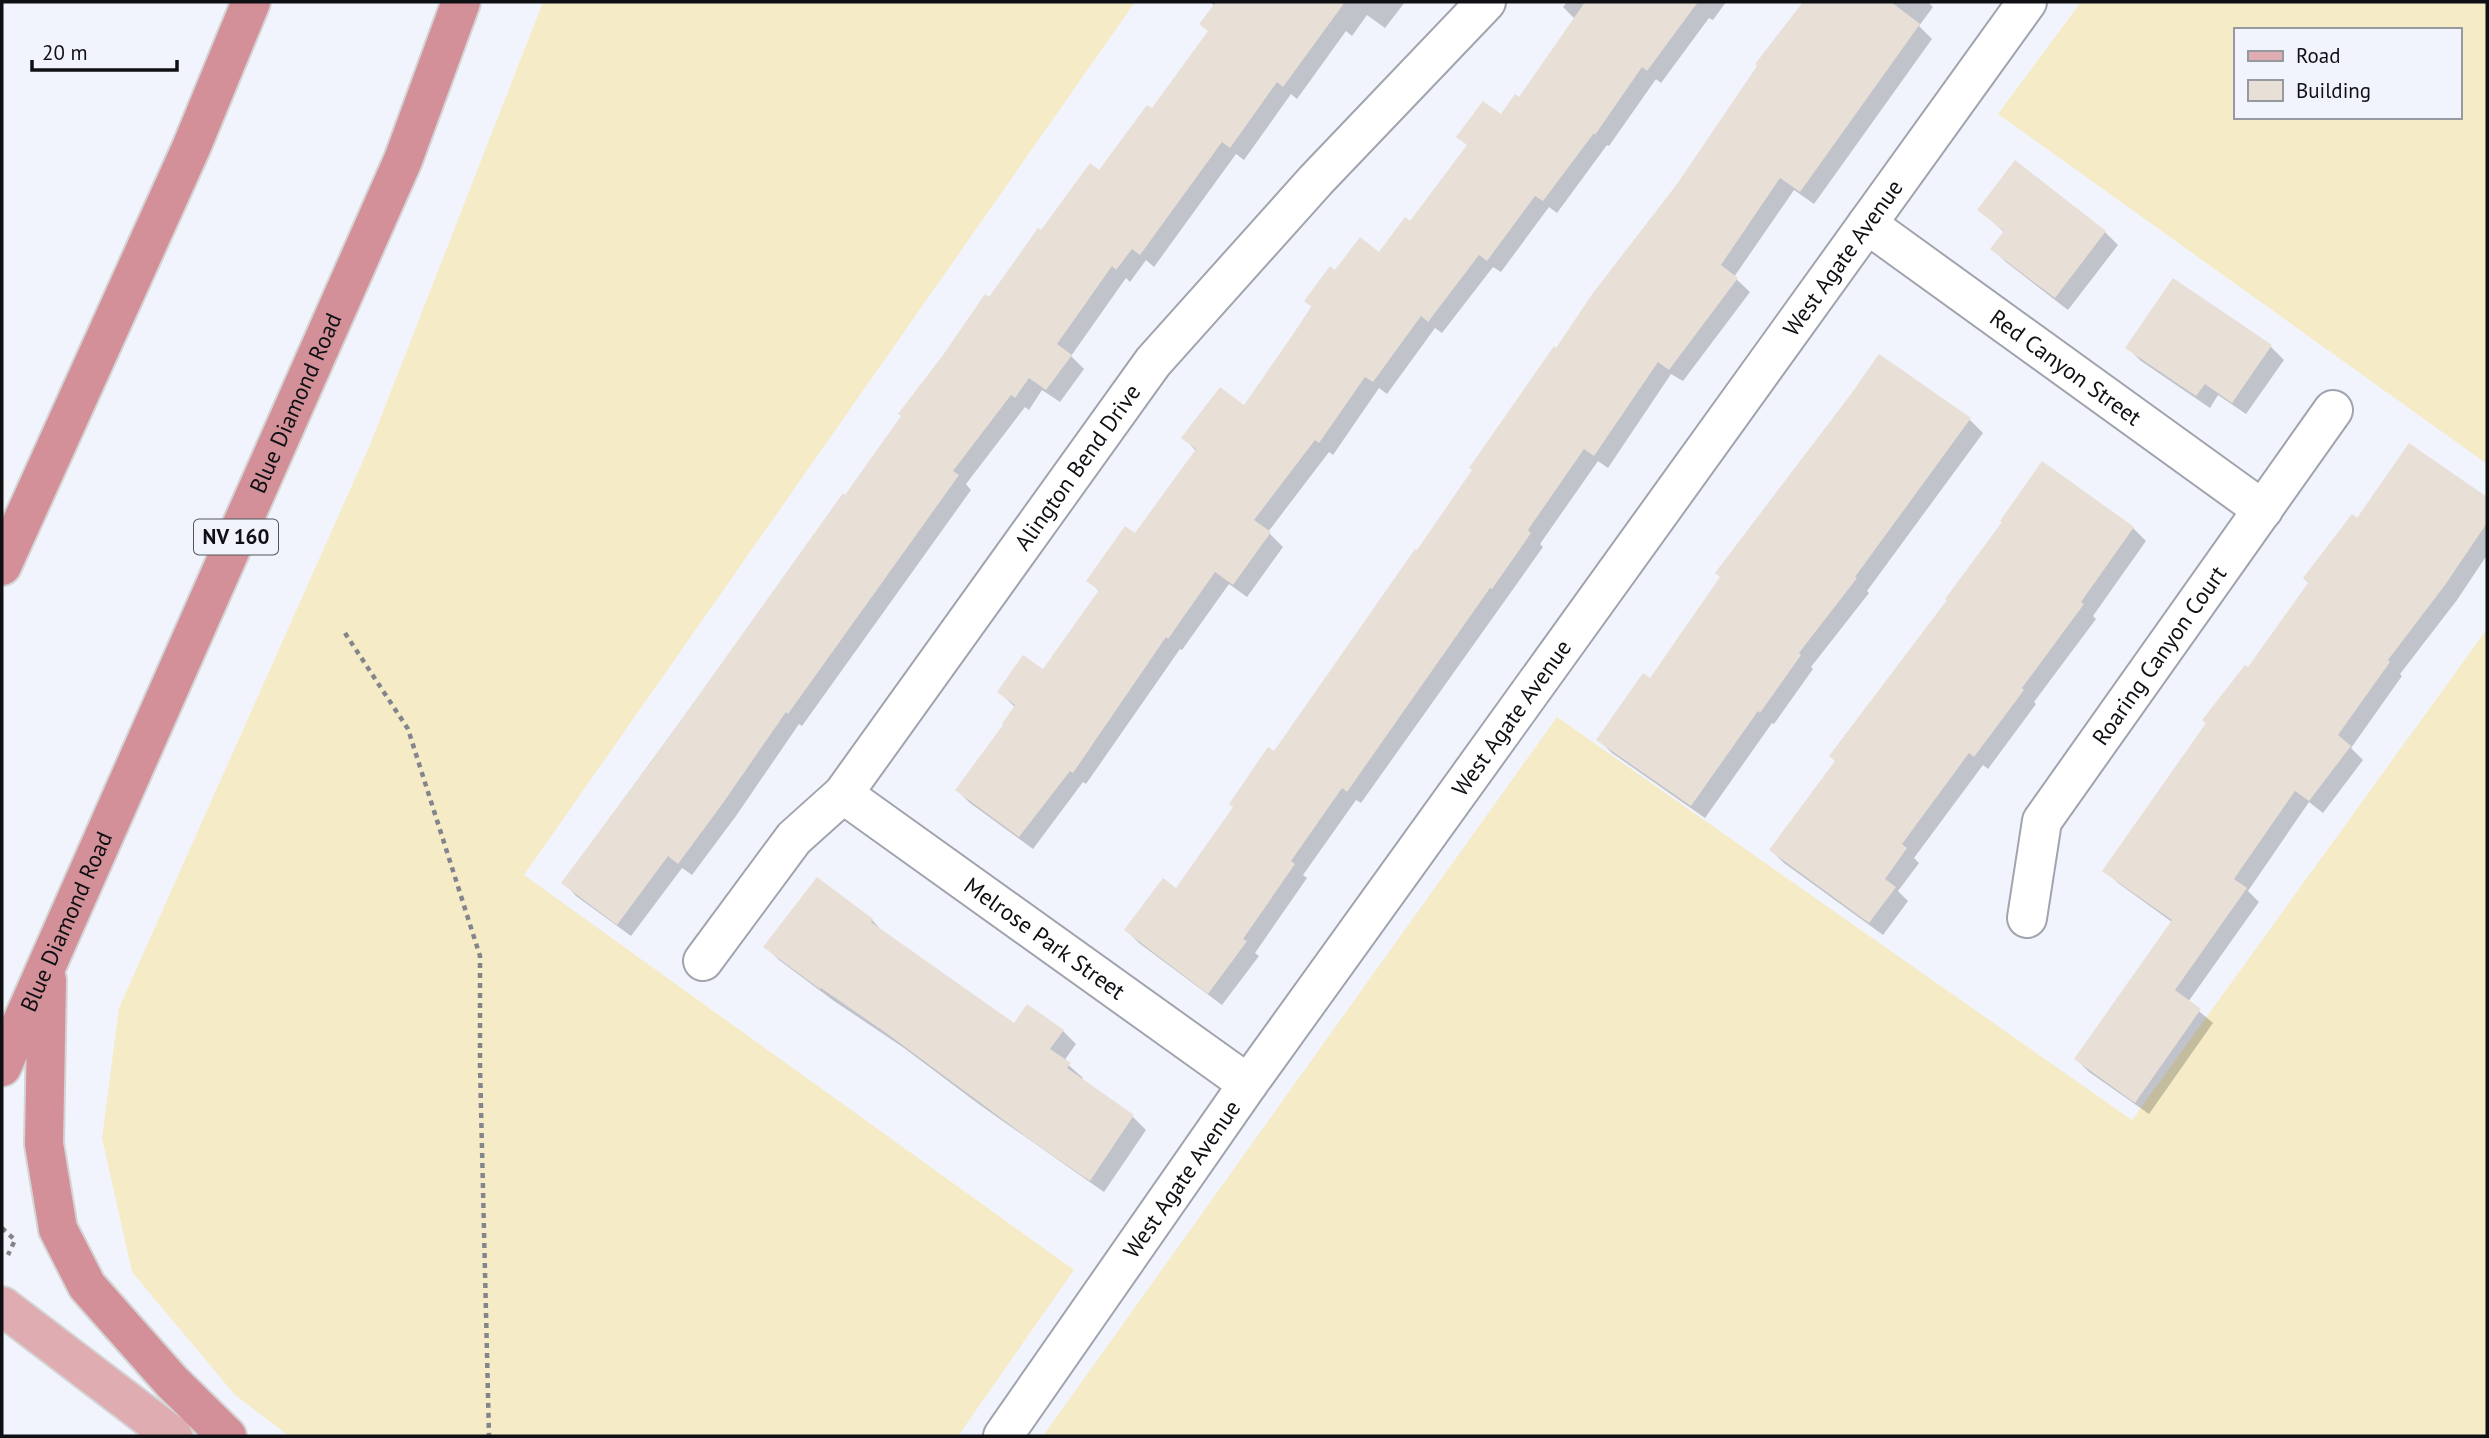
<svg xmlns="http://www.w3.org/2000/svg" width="2489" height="1438" font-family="'PT Sans',sans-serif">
<rect width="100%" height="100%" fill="#f2f4fd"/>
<!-- sand -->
<path fill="#f5ebc6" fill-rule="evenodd" d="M 543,2 L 1135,2 L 524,875 L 1074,1270 L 958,1436 L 289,1436 L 235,1395 L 132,1272 L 102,1138 L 119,1008 L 370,445 Z
M 2081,2 L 2487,2 L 2487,464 L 1998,114 ZM 2235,30 L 2459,30 L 2459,117 L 2235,117 Z
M 2487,629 L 2487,1436 L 1043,1436 L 1557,717 L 2132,1120 Z"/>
<!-- shadow -->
<path fill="#0003" d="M 1210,2 L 1405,2 L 1385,28 L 1367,15 L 1352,36 L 1346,31 L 1297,99 L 1291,94 L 1244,160 L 1236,154 L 1154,267 L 1146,260 L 1130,282 L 1126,278 L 1071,356 L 1084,369 L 1060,402 L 1042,390 L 1029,410 L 1025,407 L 966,484 L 971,490 L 802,726 L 799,724 L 736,816 L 692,875 L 682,868 L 631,936 L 576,896 L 563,882 L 989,299 L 1042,232 L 1100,173 L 1152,111 L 1209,32 L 1215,6 Z
M 1567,2 L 1726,2 L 1713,20 L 1709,18 L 1661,83 L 1656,79 L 1609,146 L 1607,145 L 1557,213 L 1549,207 L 1501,272 L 1493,267 L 1442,333 L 1435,328 L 1387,394 L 1379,388 L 1333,455 L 1329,452 L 1268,532 L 1283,547 L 1247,597 L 1229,584 L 1182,650 L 1180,649 L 1086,784 L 1083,782 L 1033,849 L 970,803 L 957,790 L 1006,725 L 1015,707 L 999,692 L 1044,671 L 1100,592 L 1088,580 L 1135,535 L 1196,451 L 1184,438 L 1244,408 L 1335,272 L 1379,254 L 1410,224 L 1501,116 L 1519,99 L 1575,19 L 1563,7 Z
M 1805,2 L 1928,2 L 1933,7 L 1919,26 L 1932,39 L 1814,204 L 1794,190 L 1734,277 L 1750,292 L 1683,381 L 1671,374 L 1608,468 L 1598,461 L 1540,544 L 1543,547 L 1361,803 L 1356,800 L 1303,875 L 1307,878 L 1255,953 L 1259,956 L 1222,1005 L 1139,943 L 1126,930 L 1177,891 L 1417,552 L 1557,350 L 1678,185 L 1759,66 L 1758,64 Z
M 2016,163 L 2105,232 L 2118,245 L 2068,310 L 2006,262 L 1992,249 L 2005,233 L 1980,210 Z
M 2271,347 L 2284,360 L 2246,414 L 2218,395 L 2210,408 L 2141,361 L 2128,348 Z
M 1879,356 L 1970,420 L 1983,433 L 1867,591 L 1869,593 L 1811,667 L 1813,669 L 1774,724 L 1772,723 L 1705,818 L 1612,753 L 1599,740 L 1650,681 Z
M 2409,446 L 2487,499 L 2487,555 L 2457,600 L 2400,674 L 2402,676 L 2351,748 L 2363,760 L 2323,813 L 2309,802 L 2248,891 L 2259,902 L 2188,1002 L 2213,1023 L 2149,1114 L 2089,1072 L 2076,1059 L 2172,922 L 2118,883 L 2105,870 Z
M 2133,528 L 2146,541 L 2093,616 L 2096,619 L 2034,702 L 2036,704 L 1988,769 L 1983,765 L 1914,858 L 1919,863 L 1898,891 L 1908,901 L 1883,935 L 1784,863 L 1771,850 Z
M 872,920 L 885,934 L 1014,1025 L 1063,1031 L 1076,1044 L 1064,1061 L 1083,1078 L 1081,1080 L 1133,1117 L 1146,1130 L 1104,1192 L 980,1105 L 904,1048 L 834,1001 L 779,960 L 766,947 Z"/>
<!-- building -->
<path fill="#e8dfd6" d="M 1216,2 L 1345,2 L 1283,87 L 1277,82 L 1230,148 L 1222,142 L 1140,255 L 1132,249 L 1116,270 L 1112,266 L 1057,344 L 1072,355 L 1046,390 L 1029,378 L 1015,398 L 1011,395 L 953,471 L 959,475 L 788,714 L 786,712 L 723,803 L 678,864 L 668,856 L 617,925 L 561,883 L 656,755 L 843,493 L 845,495 L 901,416 L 898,414 L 943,355 L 985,294 L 989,297 L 1038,228 L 1041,230 L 1090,163 L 1099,170 L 1147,105 L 1152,108 L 1208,31 L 1199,24 Z
M 1585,2 L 1698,2 L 1647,71 L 1642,67 L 1595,135 L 1594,133 L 1543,201 L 1535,196 L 1487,261 L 1479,255 L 1428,322 L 1421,316 L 1373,382 L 1365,377 L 1319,443 L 1315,440 L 1254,520 L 1271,532 L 1233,585 L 1215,572 L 1168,639 L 1166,637 L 1073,773 L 1070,771 L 1019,837 L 955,790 L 1003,725 L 1002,724 L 1015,705 L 997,692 L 1023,655 L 1043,669 L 1099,590 L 1086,581 L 1125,526 L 1135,533 L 1196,449 L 1181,438 L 1220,387 L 1244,405 L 1312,307 L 1304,301 L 1330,266 L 1335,270 L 1360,237 L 1379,252 L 1405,217 L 1410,221 L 1467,145 L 1456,137 L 1483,101 L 1501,114 L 1515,94 L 1519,97 Z
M 1803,2 L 1891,2 L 1920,24 L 1800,192 L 1780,178 L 1721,265 L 1738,278 L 1669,370 L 1658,362 L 1594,456 L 1584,449 L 1528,530 L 1531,533 L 1492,589 L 1490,588 L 1347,792 L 1342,788 L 1291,861 L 1295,864 L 1243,939 L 1247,941 L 1208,994 L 1124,930 L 1163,878 L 1176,888 L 1233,807 L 1229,804 L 1268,747 L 1274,751 L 1415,549 L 1417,550 L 1472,470 L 1469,468 L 1554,346 L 1556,348 L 1593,293 L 1677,184 L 1757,66 L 1755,64 Z
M 2015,160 L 2106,231 L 2055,298 L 1990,249 L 2004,231 L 1977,210 Z
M 2173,278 L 2272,345 L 2232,403 L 2205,384 L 2196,396 L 2125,348 Z
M 1879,354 L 1971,418 L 1855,577 L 1857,578 L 1799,653 L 1801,655 L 1760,713 L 1758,711 L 1691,806 L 1596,740 L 1643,673 L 1650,678 L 1720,577 L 1715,573 L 1851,394 Z
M 2409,443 L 2487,497 L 2487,523 L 2445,585 L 2388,660 L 2390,662 L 2338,735 L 2351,746 L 2309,801 L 2295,791 L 2234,879 L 2247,888 L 2175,990 L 2201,1009 L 2135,1103 L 2074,1059 L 2172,920 L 2102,871 L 2206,723 L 2202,720 L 2245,665 L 2248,667 L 2308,583 L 2303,578 L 2352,514 L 2357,518 Z
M 2042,461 L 2134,527 L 2081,602 L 2084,604 L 2022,688 L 2024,690 L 1974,757 L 1969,753 L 1902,844 L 1907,848 L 1885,879 L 1896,887 L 1869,923 L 1769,850 L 1835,761 L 1829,756 L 1947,600 L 1945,599 L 2002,522 L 2000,521 Z
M 817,877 L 873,919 L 871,922 L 1014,1023 L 1027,1004 L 1064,1030 L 1050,1049 L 1071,1063 L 1067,1068 L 1134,1115 L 1090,1181 L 1033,1142 L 889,1035 L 821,988 L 820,989 L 763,947 Z"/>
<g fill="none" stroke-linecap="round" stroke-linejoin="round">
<!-- minor casing -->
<g stroke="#a1a4ae" stroke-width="42">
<g id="minor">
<path id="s1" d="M 1867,224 L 2263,510"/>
<path id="s2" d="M 843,794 L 1248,1084"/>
<path id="s3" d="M 2027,918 L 2042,821 L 2333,410"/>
<path id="s4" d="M 703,961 L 794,838 L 843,794 L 1153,362 L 1316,180 L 1486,2"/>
<path id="s5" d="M 1003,1436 L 1248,1084 L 2027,2"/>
</g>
</g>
<!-- primary casing -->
<g stroke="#d4d4d5" stroke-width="42">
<path id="primary" d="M 2,1306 L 173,1436"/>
</g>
<!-- trunk casing -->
<g stroke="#d4d4d5" stroke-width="42">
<g id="trunk">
<path d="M 2,566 L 191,148 L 251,2"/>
<path d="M 47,980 L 44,1144 L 58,1229 L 87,1286 L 172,1382 L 227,1436"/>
<path id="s6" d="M 2,1067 L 403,160 L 461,2"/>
</g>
</g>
<!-- path -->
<path stroke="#84858c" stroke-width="4.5" stroke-dasharray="5 5" stroke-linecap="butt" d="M 345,633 L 408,729 L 480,956 L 480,1066 L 489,1436
M 2,1228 L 15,1240 L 8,1255"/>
<!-- minor -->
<use href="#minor" stroke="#fff" stroke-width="38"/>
<!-- primary -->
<use href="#primary" stroke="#dfacb2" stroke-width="38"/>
<!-- trunk -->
<use href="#trunk" stroke="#d49098" stroke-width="38"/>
</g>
<g text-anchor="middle" stroke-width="6" stroke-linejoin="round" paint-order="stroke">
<!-- shield labels -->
<rect fill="#f2f4fd" stroke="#53545a" stroke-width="2" x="194" y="519.5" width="84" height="35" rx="5"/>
<g font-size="21" font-weight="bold" fill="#0f1014">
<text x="236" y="544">NV 160</text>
</g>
<!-- street labels -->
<g font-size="23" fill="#0f1014" stroke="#f2f4fd">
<text dy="8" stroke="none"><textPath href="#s5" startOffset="1447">West Agate Avenue</textPath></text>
<text dy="8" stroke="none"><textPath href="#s1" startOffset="245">Red Canyon Street</textPath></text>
<text dy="8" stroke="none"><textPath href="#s6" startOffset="726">Blue Diamond Road</textPath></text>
<text dy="8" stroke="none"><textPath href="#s4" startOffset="621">Alington Bend Drive</textPath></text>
<text dy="8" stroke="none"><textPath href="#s3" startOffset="301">Roaring Canyon Court</textPath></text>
<text dy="8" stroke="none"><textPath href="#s5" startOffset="880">West Agate Avenue</textPath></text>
<text dy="8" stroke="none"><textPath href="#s6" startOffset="159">Blue Diamond Road</textPath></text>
<text dy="8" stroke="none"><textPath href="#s2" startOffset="248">Melrose Park Street</textPath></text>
<text dy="8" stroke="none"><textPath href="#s5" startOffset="313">West Agate Avenue</textPath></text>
</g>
</g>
<!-- border -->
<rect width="2489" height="1438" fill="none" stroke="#0f1014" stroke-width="7"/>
<!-- legend -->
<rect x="2234" y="28" width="228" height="91" fill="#f2f4fd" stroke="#9799a0" stroke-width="2"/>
<rect x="2248" y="51" width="35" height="10" fill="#dfacb2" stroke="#9799a0" stroke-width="2"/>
<text x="2296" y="63" font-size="21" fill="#0f1014">Road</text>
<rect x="2248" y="80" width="35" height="21" fill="#e8dfd6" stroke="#9799a0" stroke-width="2"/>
<text x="2296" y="98" font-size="21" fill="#0f1014">Building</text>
<!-- scale -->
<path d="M32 60v10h145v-10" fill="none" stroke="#0f1014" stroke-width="3.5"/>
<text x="42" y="60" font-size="21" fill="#0f1014" stroke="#f2f4fd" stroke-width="5" paint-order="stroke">20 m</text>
</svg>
